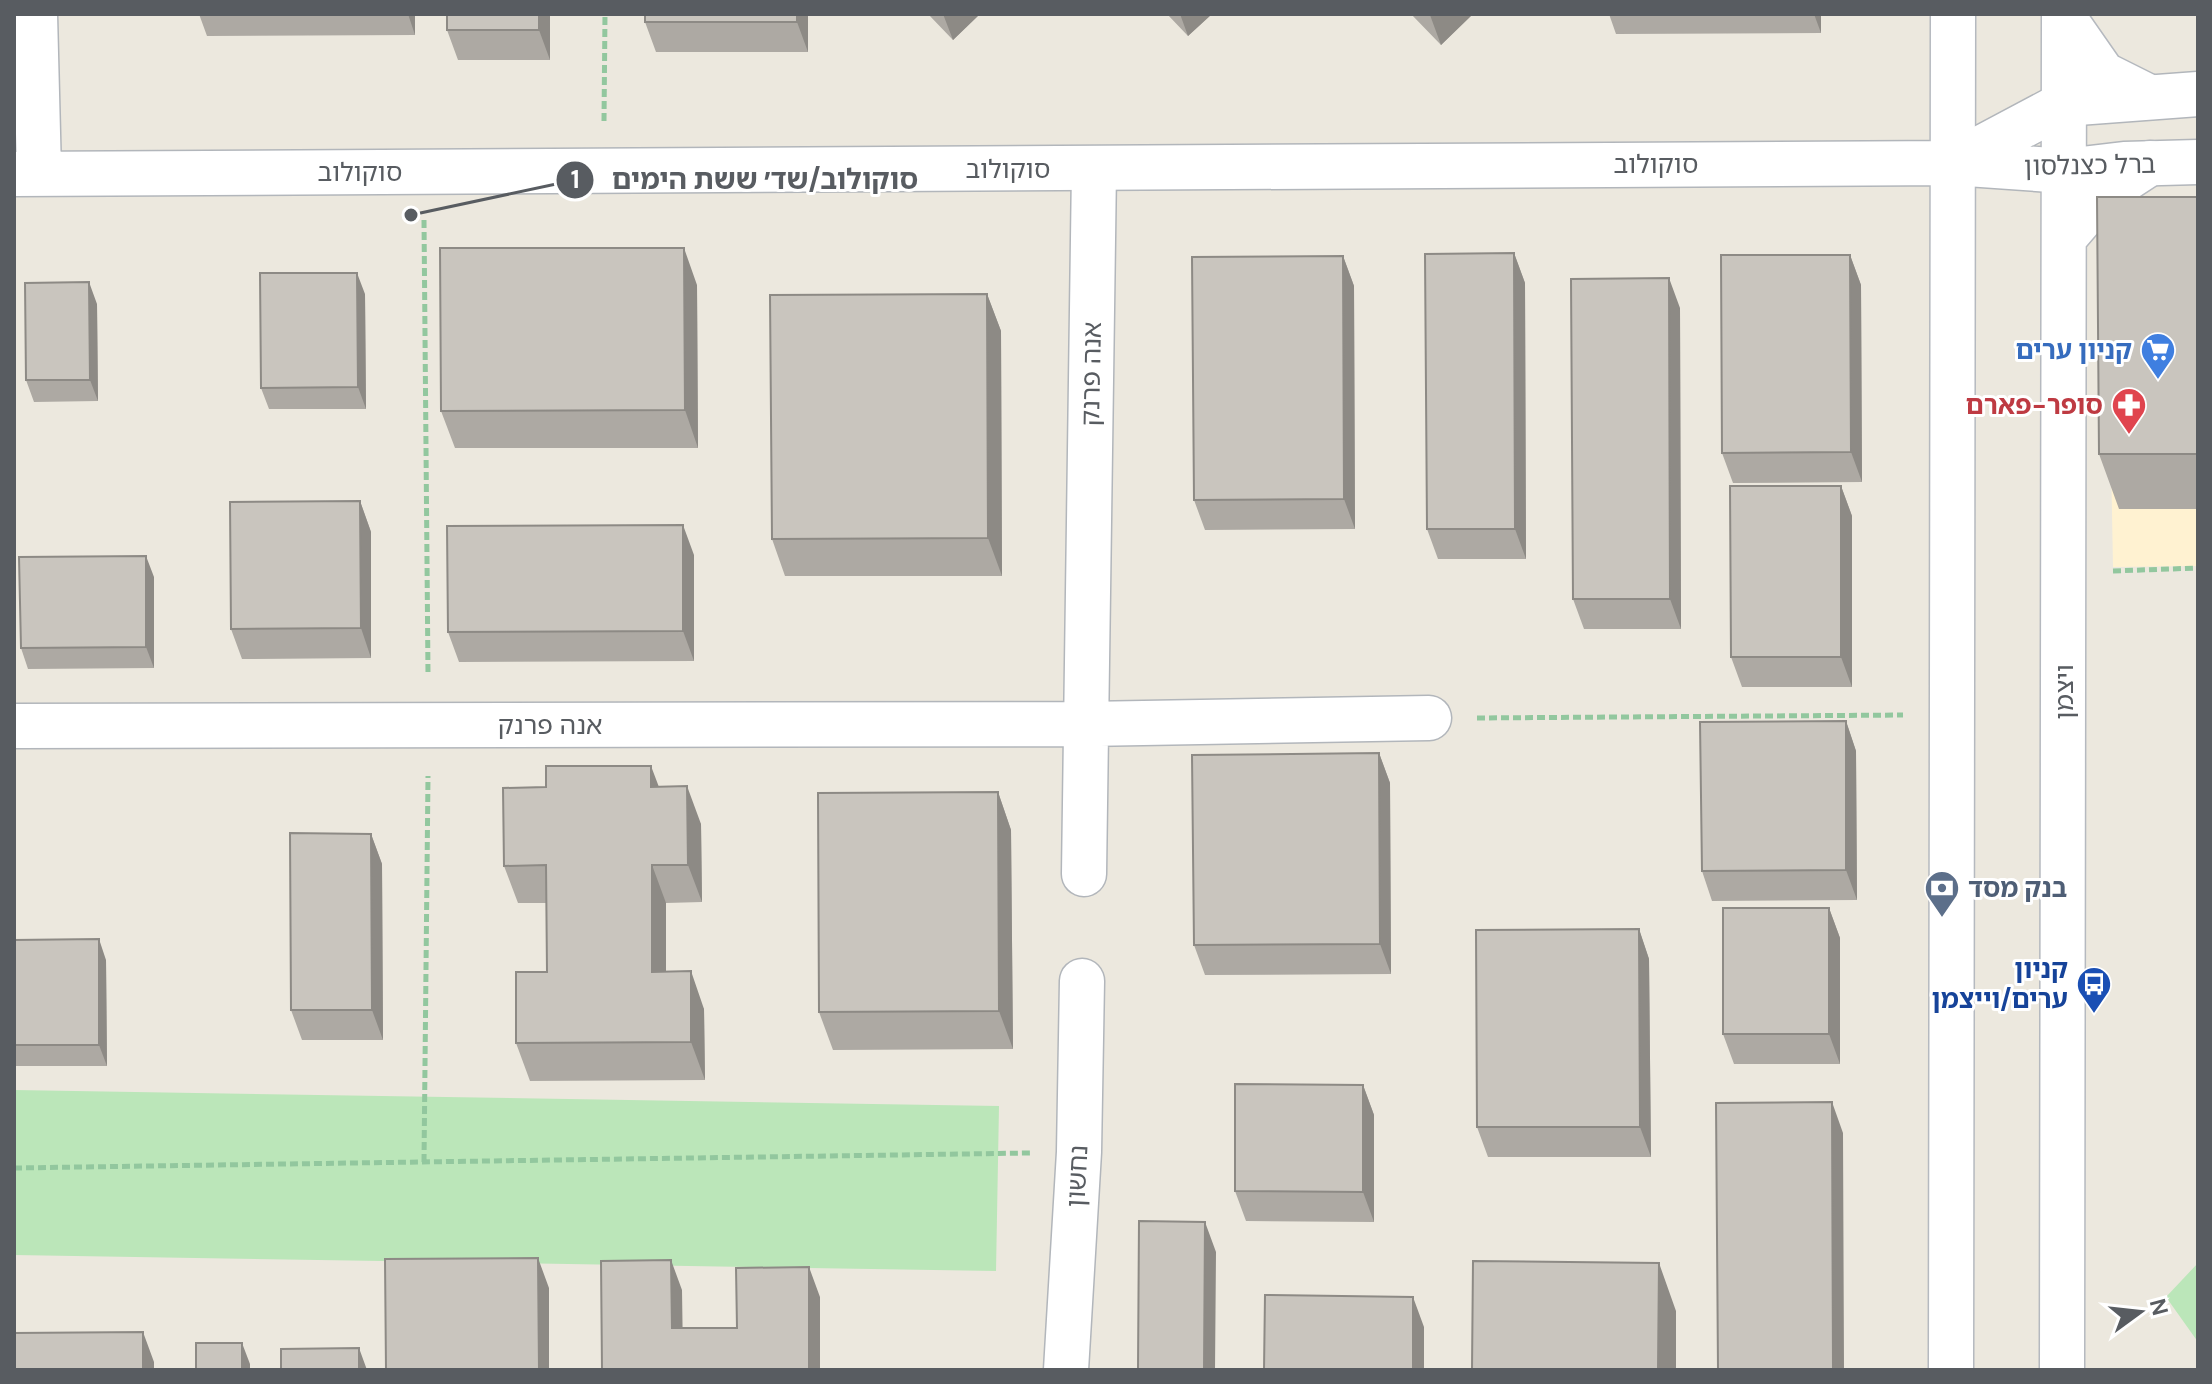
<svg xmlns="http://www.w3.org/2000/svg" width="2212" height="1384" font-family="'DM Sans','Noto Sans Hebrew',sans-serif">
<rect width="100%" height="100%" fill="#ece8de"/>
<!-- commercial -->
<path fill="#fff2d1" d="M 2198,238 L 2198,566 L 2113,567 L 2107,239 Z"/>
<!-- green -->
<path fill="#bbe6b9" d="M 14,1090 L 999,1106 L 996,1271 L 14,1255 Z
M 2198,1263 L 2198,1342 L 2166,1297 Z"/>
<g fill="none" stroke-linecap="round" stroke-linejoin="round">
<!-- minor casing -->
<g stroke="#b2b6bb" stroke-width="47">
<path id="minor" d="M 14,726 L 1086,724 L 1429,718
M 1084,874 L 1094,169
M 1066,1370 L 1079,1152 L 1082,981"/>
</g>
<!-- tertiary casing -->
<g stroke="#b2b6bb" stroke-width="47">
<path id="tertiary" d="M 35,14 L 39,173
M 1953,163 L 2064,104 L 2198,94
M 14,174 L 1953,163 L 2065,171 L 2124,164 L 2198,162"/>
</g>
<!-- secondary casing -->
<g stroke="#b5b9bf" stroke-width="47">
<path id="secondary" d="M 2064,18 L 2103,74 L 2149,97
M 2064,238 L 2101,195 L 2150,163
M 1951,1370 L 1953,14
M 2062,1370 L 2064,14"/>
</g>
<!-- path -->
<path stroke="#92c79e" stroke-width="5" stroke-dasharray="8 4" stroke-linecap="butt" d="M 604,121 L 605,14
M 424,220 L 428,674
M 2113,571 L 2198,568
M 1477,718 L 1903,715
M 424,1162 L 428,776
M 14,1168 L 1030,1153"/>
<!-- minor -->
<use href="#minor" stroke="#fff" stroke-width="44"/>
<!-- tertiary -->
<use href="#tertiary" stroke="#fff" stroke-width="44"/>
<!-- secondary -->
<use href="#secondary" stroke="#fff" stroke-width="44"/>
</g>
<!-- wall -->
<path fill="#ada9a3" d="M 199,14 L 415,14 L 415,35 L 207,36 Z
M 550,14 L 550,60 L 458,60 L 447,30 Z
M 808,14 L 808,52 L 656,52 L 645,22 Z
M 928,14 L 980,14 L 953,40 Z
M 1167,14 L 1212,14 L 1188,36 Z
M 1411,14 L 1473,14 L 1441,45 Z
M 1609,14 L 1821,14 L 1821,33 L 1616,34 Z
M 2198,197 L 2198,509 L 2119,509 L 2099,454 Z
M 1514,253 L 1525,283 L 1526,559 L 1438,559 L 1427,529 Z
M 1850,255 L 1861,285 L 1862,482 L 1733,483 L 1722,453 Z
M 1343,256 L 1354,286 L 1355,529 L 1205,530 L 1194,500 Z
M 697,285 L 698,448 L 455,448 L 441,411 Z
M 365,294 L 366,409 L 269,409 L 261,388 Z
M 987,294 L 1001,331 L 1002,576 L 785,576 L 772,539 Z
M 97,304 L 98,401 L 34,402 L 26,380 Z
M 1680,308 L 1681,629 L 1584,629 L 1573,599 Z
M 1841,486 L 1852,516 L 1852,687 L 1742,687 L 1731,657 Z
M 360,501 L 371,532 L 371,658 L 242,659 L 231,629 Z
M 694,555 L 694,661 L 459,662 L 448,632 Z
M 154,577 L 154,668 L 28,669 L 21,648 Z
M 1846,721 L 1856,751 L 1857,900 L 1712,901 L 1702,871 Z
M 1379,753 L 1390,783 L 1391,974 L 1205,975 L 1194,945 Z
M 659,787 L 701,824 L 702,902 L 666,903 L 666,972 L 704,1009 L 705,1080 L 530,1081 L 516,1043 L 547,972 L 547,903 L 518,903 L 504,866 Z
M 998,792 L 1011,830 L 1013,1049 L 833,1050 L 819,1012 Z
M 371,834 L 382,864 L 383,1040 L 302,1040 L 291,1010 Z
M 1829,908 L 1840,938 L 1840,1064 L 1734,1064 L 1723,1034 Z
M 1639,929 L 1649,959 L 1651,1157 L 1488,1157 L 1477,1127 Z
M 14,940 L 106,960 L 107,1066 L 14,1066 Z
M 1363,1085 L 1374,1115 L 1374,1222 L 1246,1221 L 1235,1191 Z"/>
<!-- shaded-wall -->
<path fill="#8d8a85" d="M 408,14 L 415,14 L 415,35 Z
M 539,14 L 550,14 L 550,60 L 539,30 Z
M 797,14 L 808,14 L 808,52 L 797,22 Z
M 943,14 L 980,14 L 953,40 Z
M 1180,14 L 1212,14 L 1188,36 Z
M 1431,14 L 1473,14 L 1441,45 L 1430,15 Z
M 1814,14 L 1821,14 L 1821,33 Z
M 684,248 L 697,285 L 698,448 L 685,410 Z
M 1514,253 L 1525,283 L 1526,559 L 1515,529 Z
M 1850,255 L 1861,285 L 1862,482 L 1851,452 Z
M 1343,256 L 1354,286 L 1355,529 L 1344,499 Z
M 357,273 L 365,294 L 366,409 L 358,387 Z
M 1669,278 L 1680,308 L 1681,629 L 1670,599 Z
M 89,282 L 97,304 L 98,401 L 90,380 Z
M 987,294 L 1001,331 L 1002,576 L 988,538 Z
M 1841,486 L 1852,516 L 1852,687 L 1841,657 Z
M 360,501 L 371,532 L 371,658 L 361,628 Z
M 683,525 L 694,555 L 694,661 L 683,631 Z
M 146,556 L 154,577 L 154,668 L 146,647 Z
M 1846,721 L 1856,751 L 1857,900 L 1846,870 Z
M 1379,753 L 1390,783 L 1391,974 L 1380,944 Z
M 651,766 L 665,803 L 651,787 Z
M 687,786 L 701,824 L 702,902 L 688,865 Z
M 998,792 L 1011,830 L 1013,1049 L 999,1011 Z
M 371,834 L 382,864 L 383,1040 L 372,1010 Z
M 652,865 L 666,903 L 666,1010 L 652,972 Z
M 1829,908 L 1840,938 L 1840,1064 L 1829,1034 Z
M 1639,929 L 1649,959 L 1651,1157 L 1640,1127 Z
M 99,939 L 106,960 L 107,1066 L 99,1045 Z
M 691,971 L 704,1009 L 705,1080 L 691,1042 Z
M 1363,1085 L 1374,1115 L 1374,1222 L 1363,1192 Z
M 1832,1102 L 1843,1133 L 1844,1370 L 1833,1370 Z
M 1205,1222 L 1216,1252 L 1215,1370 L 1204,1370 Z
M 538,1258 L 549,1288 L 549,1370 L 539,1370 Z
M 671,1260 L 682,1290 L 683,1358 L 672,1328 Z
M 1659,1263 L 1676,1311 L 1676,1370 L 1658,1370 Z
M 809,1267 L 820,1297 L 820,1370 L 809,1370 Z
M 1413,1297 L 1424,1327 L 1424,1370 L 1413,1370 Z
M 143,1332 L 154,1362 L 154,1370 L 143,1370 Z
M 242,1343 L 250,1364 L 250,1370 L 242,1370 Z
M 359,1348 L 367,1370 L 359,1370 Z"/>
<!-- building -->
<path fill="#c9c5be" stroke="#8d8a85" stroke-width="2" d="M 447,14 L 539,14 L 539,30 L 447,30 Z
M 645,14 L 797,14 L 797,22 L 645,22 Z
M 2097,197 L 2198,197 L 2198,454 L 2099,454 Z
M 440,248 L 684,248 L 685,410 L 441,411 Z
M 1514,253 L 1515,529 L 1427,529 L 1425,254 Z
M 1721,255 L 1850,255 L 1851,452 L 1722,453 Z
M 1343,256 L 1344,499 L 1194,500 L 1192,257 Z
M 260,273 L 357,273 L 358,387 L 261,388 Z
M 1669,278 L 1670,599 L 1573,599 L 1571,279 Z
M 89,282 L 90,380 L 26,380 L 25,283 Z
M 987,294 L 988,538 L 772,539 L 770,295 Z
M 1730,486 L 1841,486 L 1841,657 L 1731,657 Z
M 360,501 L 361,628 L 231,629 L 230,502 Z
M 683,525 L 683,631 L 448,632 L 447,526 Z
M 146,556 L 146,647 L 21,648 L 19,557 Z
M 1846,721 L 1846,870 L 1702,871 L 1700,722 Z
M 1379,753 L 1380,944 L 1194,945 L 1192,755 Z
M 546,766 L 651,766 L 651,787 L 687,786 L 688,865 L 652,865 L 652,972 L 691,971 L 691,1042 L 516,1043 L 516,972 L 547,972 L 546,865 L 504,866 L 503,788 L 546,787 Z
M 998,792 L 999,1011 L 819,1012 L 818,793 Z
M 290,833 L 371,834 L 372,1010 L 291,1010 Z
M 1723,908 L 1829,908 L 1829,1034 L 1723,1034 Z
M 1639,929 L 1640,1127 L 1477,1127 L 1476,930 Z
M 99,939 L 99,1045 L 14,1045 L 14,940 Z
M 1235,1084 L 1363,1085 L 1363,1192 L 1235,1191 Z
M 1832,1102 L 1833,1370 L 1718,1370 L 1716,1103 Z
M 1139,1221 L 1205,1222 L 1204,1370 L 1138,1370 Z
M 538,1258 L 539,1370 L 386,1370 L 385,1259 Z
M 671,1260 L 672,1328 L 737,1328 L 736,1268 L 809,1267 L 809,1370 L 602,1370 L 601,1261 Z
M 1473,1261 L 1659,1263 L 1658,1370 L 1472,1370 Z
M 1265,1295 L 1413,1297 L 1413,1370 L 1264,1370 Z
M 143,1332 L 143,1370 L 14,1370 L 14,1333 Z
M 196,1343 L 242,1343 L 242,1370 L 196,1370 Z
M 359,1348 L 359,1370 L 281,1370 L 281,1349 Z"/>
<!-- icons -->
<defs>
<g id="supermarket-pin" transform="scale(1.8)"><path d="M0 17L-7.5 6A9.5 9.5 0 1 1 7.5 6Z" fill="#3f7fe0" stroke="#fff"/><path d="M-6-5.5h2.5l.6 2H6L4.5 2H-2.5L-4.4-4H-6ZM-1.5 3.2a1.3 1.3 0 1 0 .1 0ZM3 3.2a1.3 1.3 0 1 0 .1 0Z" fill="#fff"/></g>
<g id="pharmacy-pin" transform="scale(1.8)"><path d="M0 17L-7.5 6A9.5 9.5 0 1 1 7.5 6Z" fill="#e0444e" stroke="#fff"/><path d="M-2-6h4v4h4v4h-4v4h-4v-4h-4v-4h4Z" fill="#fff"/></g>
<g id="bank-pin" transform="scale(1.8)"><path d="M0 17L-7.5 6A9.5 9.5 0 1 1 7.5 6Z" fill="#5c6f8a" stroke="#fff"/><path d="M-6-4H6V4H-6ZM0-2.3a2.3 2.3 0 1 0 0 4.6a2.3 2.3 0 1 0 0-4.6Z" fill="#fff"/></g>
<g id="bus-pin" transform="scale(1.8)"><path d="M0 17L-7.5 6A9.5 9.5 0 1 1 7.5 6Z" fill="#1a4fb4" stroke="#fff"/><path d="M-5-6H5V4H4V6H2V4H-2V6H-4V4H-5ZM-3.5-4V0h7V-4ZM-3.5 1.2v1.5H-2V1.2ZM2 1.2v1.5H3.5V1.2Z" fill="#fff"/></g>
</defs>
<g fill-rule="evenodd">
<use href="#supermarket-pin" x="2158" y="350"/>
<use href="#pharmacy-pin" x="2129" y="405"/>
<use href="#bank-pin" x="1942" y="888"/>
<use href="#bus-pin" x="2094" y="984"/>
</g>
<g text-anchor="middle" stroke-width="6" stroke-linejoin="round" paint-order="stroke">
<!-- street labels -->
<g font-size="26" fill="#585c61" stroke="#fff">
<text x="1656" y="173">סוקולוב</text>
<text transform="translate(2090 165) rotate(-1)" y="9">ברל כצנלסון</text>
<text x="1008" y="178">סוקולוב</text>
<text x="360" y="181">סוקולוב</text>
<text transform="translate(1091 374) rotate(-89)" y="9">אנה פרנק</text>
<text transform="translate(2064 692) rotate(-90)" y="9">ויצמן</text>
<text x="550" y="734">אנה פרנק</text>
<text transform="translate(1077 1176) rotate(-87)" y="9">נחשון</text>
</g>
<!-- shop labels -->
<g font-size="26" font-weight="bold" fill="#366cbe" stroke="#fff" text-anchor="end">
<text x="2132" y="359">קניון ערים</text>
</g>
<!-- health labels -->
<g font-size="26" font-weight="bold" fill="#be3a42" stroke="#fff" text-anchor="end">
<text x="2103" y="414">סופר-פארם</text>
</g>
<!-- service labels -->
<g font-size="26" font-weight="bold" fill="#4e5e75" stroke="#fff" text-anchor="start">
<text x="1968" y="897">בנק מסד</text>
</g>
<!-- transit labels -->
<g font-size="26" font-weight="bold" fill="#164399" stroke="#fff" text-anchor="end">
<text x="2068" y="978">קניון<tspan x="2068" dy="30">ערים/וייצמן</tspan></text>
</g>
</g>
<!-- callouts -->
<path fill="none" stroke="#585c61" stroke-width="3" d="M411 215L575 180"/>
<g fill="#585c61" stroke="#fff" stroke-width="3">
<circle cx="411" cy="215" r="8"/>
<circle cx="575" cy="180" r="20"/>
</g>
<g font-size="24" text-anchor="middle" font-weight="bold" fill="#fff">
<text x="575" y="188">1</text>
</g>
<g font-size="28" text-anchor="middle" font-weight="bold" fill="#585c61" stroke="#fff" stroke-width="6" stroke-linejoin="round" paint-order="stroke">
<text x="765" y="189">סוקולוב/שד׳ ששת הימים</text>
</g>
<!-- border -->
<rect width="2212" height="1384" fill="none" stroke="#585c61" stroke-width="32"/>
<!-- north arrow -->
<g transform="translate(2140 1312) rotate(75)" stroke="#ffffff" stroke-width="6" paint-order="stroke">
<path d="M0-6L14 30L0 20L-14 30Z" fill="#585c61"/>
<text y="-12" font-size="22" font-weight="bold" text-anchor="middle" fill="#585c61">N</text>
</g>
</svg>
